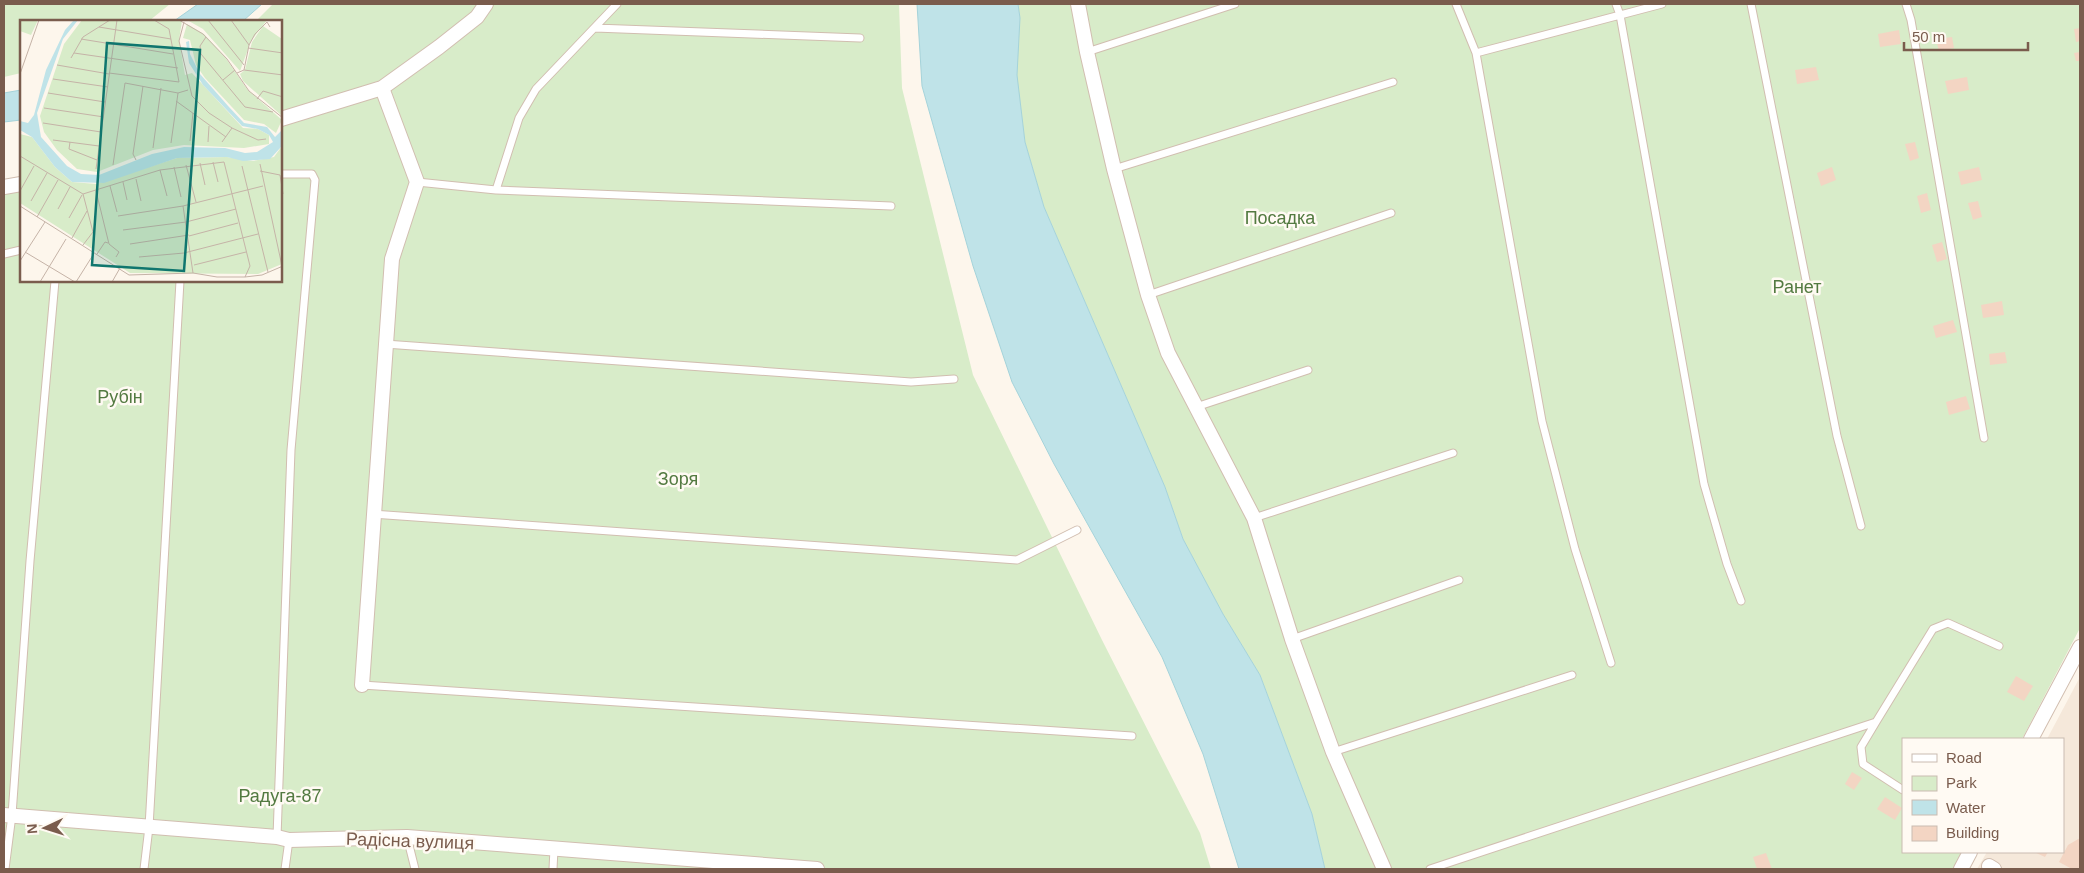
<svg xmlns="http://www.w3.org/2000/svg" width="2084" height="873" font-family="Helvetica,sans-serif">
<rect width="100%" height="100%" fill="#fdf6ec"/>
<!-- residential -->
<path fill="#f5e8da" d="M 2080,677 L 2080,869 L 1977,869 L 1987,852 L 2063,852 L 2063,739 L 2047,739 Z"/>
<!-- green -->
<path fill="#d8ecc9" d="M 4,4 L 170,4 L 149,21 L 21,21 L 21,73 L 4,77 Z
M 273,4 L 899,4 L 902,88 L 973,375 L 1102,640 L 1200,833 L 1211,869 L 4,869 L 4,182 L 21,178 L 21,281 L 281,281 L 281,21 L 256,21 Z
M 1018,4 L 2080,4 L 2080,628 L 2022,739 L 1903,739 L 1903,852 L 1963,852 L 1954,869 L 1325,869 L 1312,814 L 1260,675 L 1223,614 L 1183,539 L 1165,487 L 1044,207 L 1025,142 L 1016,75 L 1020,18 Z"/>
<!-- water -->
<path fill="#bfe3e8" stroke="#a5d3da" d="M 198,4 L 262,4 L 243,21 L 174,21 Z
M 917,4 L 1018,4 L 1020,18 L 1017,75 L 1025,142 L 1044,207 L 1165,487 L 1183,539 L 1223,614 L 1260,675 L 1312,814 L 1325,869 L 1239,869 L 1203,754 L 1162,657 L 1054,464 L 1012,382 L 973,266 L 922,86 Z
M 21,90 L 21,120 L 4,122 L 4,93 Z"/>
<!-- building -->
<path fill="#f3d5c3" d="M 2080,28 L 2080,41 L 2076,42 L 2074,29 Z
M 1899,30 L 1901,44 L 1880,47 L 1878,34 Z
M 1952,37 L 1954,48 L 1939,51 L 1936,39 Z
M 2080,52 L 2080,61 L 2076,61 L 2074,53 Z
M 1816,67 L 1819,80 L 1797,84 L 1795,70 Z
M 1967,77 L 1969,90 L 1948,94 L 1945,81 Z
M 1915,142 L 1919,158 L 1910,161 L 1905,144 Z
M 1832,167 L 1836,180 L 1821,186 L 1817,173 Z
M 1979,167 L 1982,180 L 1961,185 L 1958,172 Z
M 1927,193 L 1931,210 L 1921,213 L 1917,196 Z
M 1978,201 L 1982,217 L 1973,220 L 1968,203 Z
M 1942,242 L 1947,259 L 1937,262 L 1932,245 Z
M 2002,301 L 2004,315 L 1983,318 L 1981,305 Z
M 1953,320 L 1957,332 L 1936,338 L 1933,326 Z
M 2005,352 L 2007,363 L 1990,365 L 1989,354 Z
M 1966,396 L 1970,409 L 1949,415 L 1946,402 Z
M 2016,676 L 2033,686 L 2024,701 L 2007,692 Z
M 1852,772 L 1862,778 L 1854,790 L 1845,784 Z
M 1885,797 L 1902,808 L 1895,820 L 1877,809 Z
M 2080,838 L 2080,869 L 2072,869 L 2059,862 L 2068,845 Z
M 2034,852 L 2048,852 L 2045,857 Z
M 1766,853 L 1772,869 L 1757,869 L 1753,857 Z"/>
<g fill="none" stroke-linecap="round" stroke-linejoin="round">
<!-- lane casing -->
<g stroke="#d1beb0" stroke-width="9">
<path id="lane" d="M 1456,4 L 1476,53 L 1542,421 L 1575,549 L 1611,663
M 1616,4 L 1620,15 L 1704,484 L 1727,564 L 1741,601
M 1751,4 L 1837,436 L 1861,526
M 1906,4 L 1911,20 L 1984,438
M 595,28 L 860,38
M 1087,52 L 1235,4
M 1476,53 L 1662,4
M 1114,169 L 1393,82
M 417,182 L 496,190 L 891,206
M 496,190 L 519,118 L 536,89 L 617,4
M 4,254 L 21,250
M 1148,295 L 1391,213
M 385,344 L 911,382 L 954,379
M 1196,407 L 1308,370
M 372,514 L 1017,560 L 1077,530
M 1254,518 L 1453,453
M 1292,639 L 1459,580
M 362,685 L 1132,736
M 1876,722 L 1861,747 L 1863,764 L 1903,790
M 1333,752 L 1572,675
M 277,837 L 291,450 L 315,180 L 312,174 L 281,174
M 407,837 L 415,869
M 5,869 L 12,815 L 30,561 L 55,281
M 144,869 L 149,827 L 180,281
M 285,869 L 289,840
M 553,869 L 554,849
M 1430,869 L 1876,722 L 1933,629 L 1948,623 L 1999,646"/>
</g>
<!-- street casing -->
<g stroke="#d1beb0" stroke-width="16">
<path id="street" d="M 1078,4 L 1087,52 L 1114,169 L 1148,295 L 1168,353 L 1254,518 L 1292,639 L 1333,752 L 1384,869
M 281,119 L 382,88 L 439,47 L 477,17 L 486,4
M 4,187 L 21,184
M 362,685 L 392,259 L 417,182 L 382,88
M 2031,739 L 2080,647
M 4,815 L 277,837 L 289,840 L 407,837 L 817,869
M 1989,866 L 1994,869
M 1961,869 L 1970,852"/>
</g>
<!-- lane -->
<use href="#lane" stroke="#fff" stroke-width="7"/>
<!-- street -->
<use href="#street" stroke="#fff" stroke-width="14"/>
</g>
<g text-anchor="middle" stroke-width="5" stroke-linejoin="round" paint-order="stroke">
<!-- park labels -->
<g font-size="18" fill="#537a41" stroke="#fffaf3">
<text x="1280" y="224">Посадка</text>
<text x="1797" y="293">Ранет</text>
<text x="120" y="403">Рубін</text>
<text x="678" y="485">Зоря</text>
<text x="280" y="802">Радуга-87</text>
</g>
<!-- street labels -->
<g font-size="18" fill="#7a5c4d" stroke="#fffaf3">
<text transform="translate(410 841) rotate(2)" y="6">Радісна вулиця</text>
</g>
</g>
<!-- overview -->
<g transform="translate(20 20)">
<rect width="262" height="262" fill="#fdf6ec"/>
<path d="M 0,0 L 18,0 L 11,15 L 0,11 ZM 62,0 L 162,1 L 159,20 L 165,55 L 172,53 L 223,108 L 238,109 L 249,115 L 249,124 L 224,128 L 164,125 L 133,130 L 77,152 L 57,149 L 37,130 L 24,112 L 20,96 L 44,24 ZM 167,0 L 247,0 L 231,21 L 220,51 L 183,9 ZM 167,4 L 184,14 L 205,37 L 227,69 L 262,100 L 256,113 L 244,104 L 224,100 L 185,58 L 176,45 L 170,20 L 163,18 ZM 243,6 L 262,19 L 262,96 L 223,61 L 220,54 L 225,50 L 232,22 ZM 0,114 L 12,117 L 35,147 L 52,162 L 76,164 L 157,138 L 207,137 L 233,141 L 254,137 L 262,126 L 262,244 L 238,254 L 110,253 L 0,183 Z" fill="#d8ecc9"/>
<path d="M 54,0 L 58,0 L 43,19 L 17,93 L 21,117 L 47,146 L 61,154 L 79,155 L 132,134 L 164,127 L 205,128 L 225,133 L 237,132 L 253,122 L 249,115 L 238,109 L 222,106 L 183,65 L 169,43 L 166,22 L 169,21 L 170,34 L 180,54 L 209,87 L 224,103 L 247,107 L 255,117 L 262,110 L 262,126 L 250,139 L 223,141 L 207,137 L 157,138 L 84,163 L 52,162 L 35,147 L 12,117 L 0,110 L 0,101 L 8,103 L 14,95 L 26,50 L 45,10 Z" fill="#bfe3e8"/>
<path fill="none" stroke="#c5b3a7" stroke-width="1" d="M 159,0 L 183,14 L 207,39 L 229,71 L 263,98M 188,0 L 224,45M 211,0 L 229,25M 164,2 L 159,21 L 172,76 L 189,93 L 212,108 L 238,120 L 246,119M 79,7 L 151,19M 186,17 L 180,26 L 181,34 L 225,87 L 253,92M 61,19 L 153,34M 228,28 L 263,33M 54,33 L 158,48M 51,38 L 63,17 L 90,0M 37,45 L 89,54M 224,50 L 263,55M 89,53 L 159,62 L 149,9 L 134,0 L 123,0M 217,53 L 224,50 L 229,25 L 235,14 L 247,2 L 250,7M 0,54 L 19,0M 33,59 L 88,67M 203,60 L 215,50M 28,73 L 85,82M 237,79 L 243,71 L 263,77M 156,81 L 206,117M 24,88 L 84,97M 23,103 L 81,112M 33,120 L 79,126M 170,121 L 173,93M 50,122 L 49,129 L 77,140M 188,122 L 189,106M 202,122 L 212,108M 151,123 L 158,73M 133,128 L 141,68M 0,136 L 63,174 L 140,150 L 204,142 L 230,246 L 225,257M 116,140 L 113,134 L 123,66M 193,142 L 198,162M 180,143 L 185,165M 240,144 L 262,246M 93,145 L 105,63 L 158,73 L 168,70M 166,145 L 176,182M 222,146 L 248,252M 154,147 L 161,177M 76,149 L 97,0M 140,150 L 147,176M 240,151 L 260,155 L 263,174M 116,159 L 121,181M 103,162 L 107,180M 90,166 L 97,192M 0,171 L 14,146M 76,171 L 89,224 L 99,232 L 96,237M 63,174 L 73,212 L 63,225M 11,181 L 27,153M 0,186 L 109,255 L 173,253 L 197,257 L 225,257 L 242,255 L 263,246M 163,186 L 173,253M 38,189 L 50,167M 98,196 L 163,186 L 243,166M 17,197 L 38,160M 49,198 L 62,175M 103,210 L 166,202 L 216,189M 169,216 L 218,203M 52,218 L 67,191M 110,224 L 169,215M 5,232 L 55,262M 77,234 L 85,222 L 88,223M 119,237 L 164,233 L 238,214M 0,241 L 25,202M 174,245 L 226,232M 20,262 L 46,219M 56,262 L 73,235M 92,262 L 100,248"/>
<path fill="#0f766e" fill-opacity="0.15" stroke="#0f766e" stroke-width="2.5" d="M 87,23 L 180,30 L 164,251 L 72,245 Z"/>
<rect width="262" height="262" fill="none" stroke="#7a5c4d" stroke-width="2.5"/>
</g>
<!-- border -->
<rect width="2084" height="873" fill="none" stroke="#7a5c4d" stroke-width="10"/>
<!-- legend -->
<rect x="1902" y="738" width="162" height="115" fill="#fffaf3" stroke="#cabbb1"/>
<rect x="1912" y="754" width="25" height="8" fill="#ffffff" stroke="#cabbb1"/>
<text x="1946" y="763" font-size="15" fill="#7a5c4d">Road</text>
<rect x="1912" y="776" width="25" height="15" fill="#d8ecc9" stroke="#cabbb1"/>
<text x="1946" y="788" font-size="15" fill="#7a5c4d">Park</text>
<rect x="1912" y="800" width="25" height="15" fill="#bfe3e8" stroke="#cabbb1"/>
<text x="1946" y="813" font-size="15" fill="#7a5c4d">Water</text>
<rect x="1912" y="826" width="25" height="15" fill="#f3d5c3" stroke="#cabbb1"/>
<text x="1946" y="838" font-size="15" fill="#7a5c4d">Building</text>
<!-- north arrow -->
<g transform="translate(45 828) rotate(266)" stroke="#fffaf3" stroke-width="4" paint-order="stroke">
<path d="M0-4L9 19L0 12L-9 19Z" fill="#7a5c4d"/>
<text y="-8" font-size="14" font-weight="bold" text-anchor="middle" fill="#7a5c4d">N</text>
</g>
<!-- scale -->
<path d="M1904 42v8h124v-8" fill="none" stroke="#7a5c4d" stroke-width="2.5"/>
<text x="1912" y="42" font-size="15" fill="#7a5c4d" stroke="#fffaf3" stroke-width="4" paint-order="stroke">50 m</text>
</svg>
